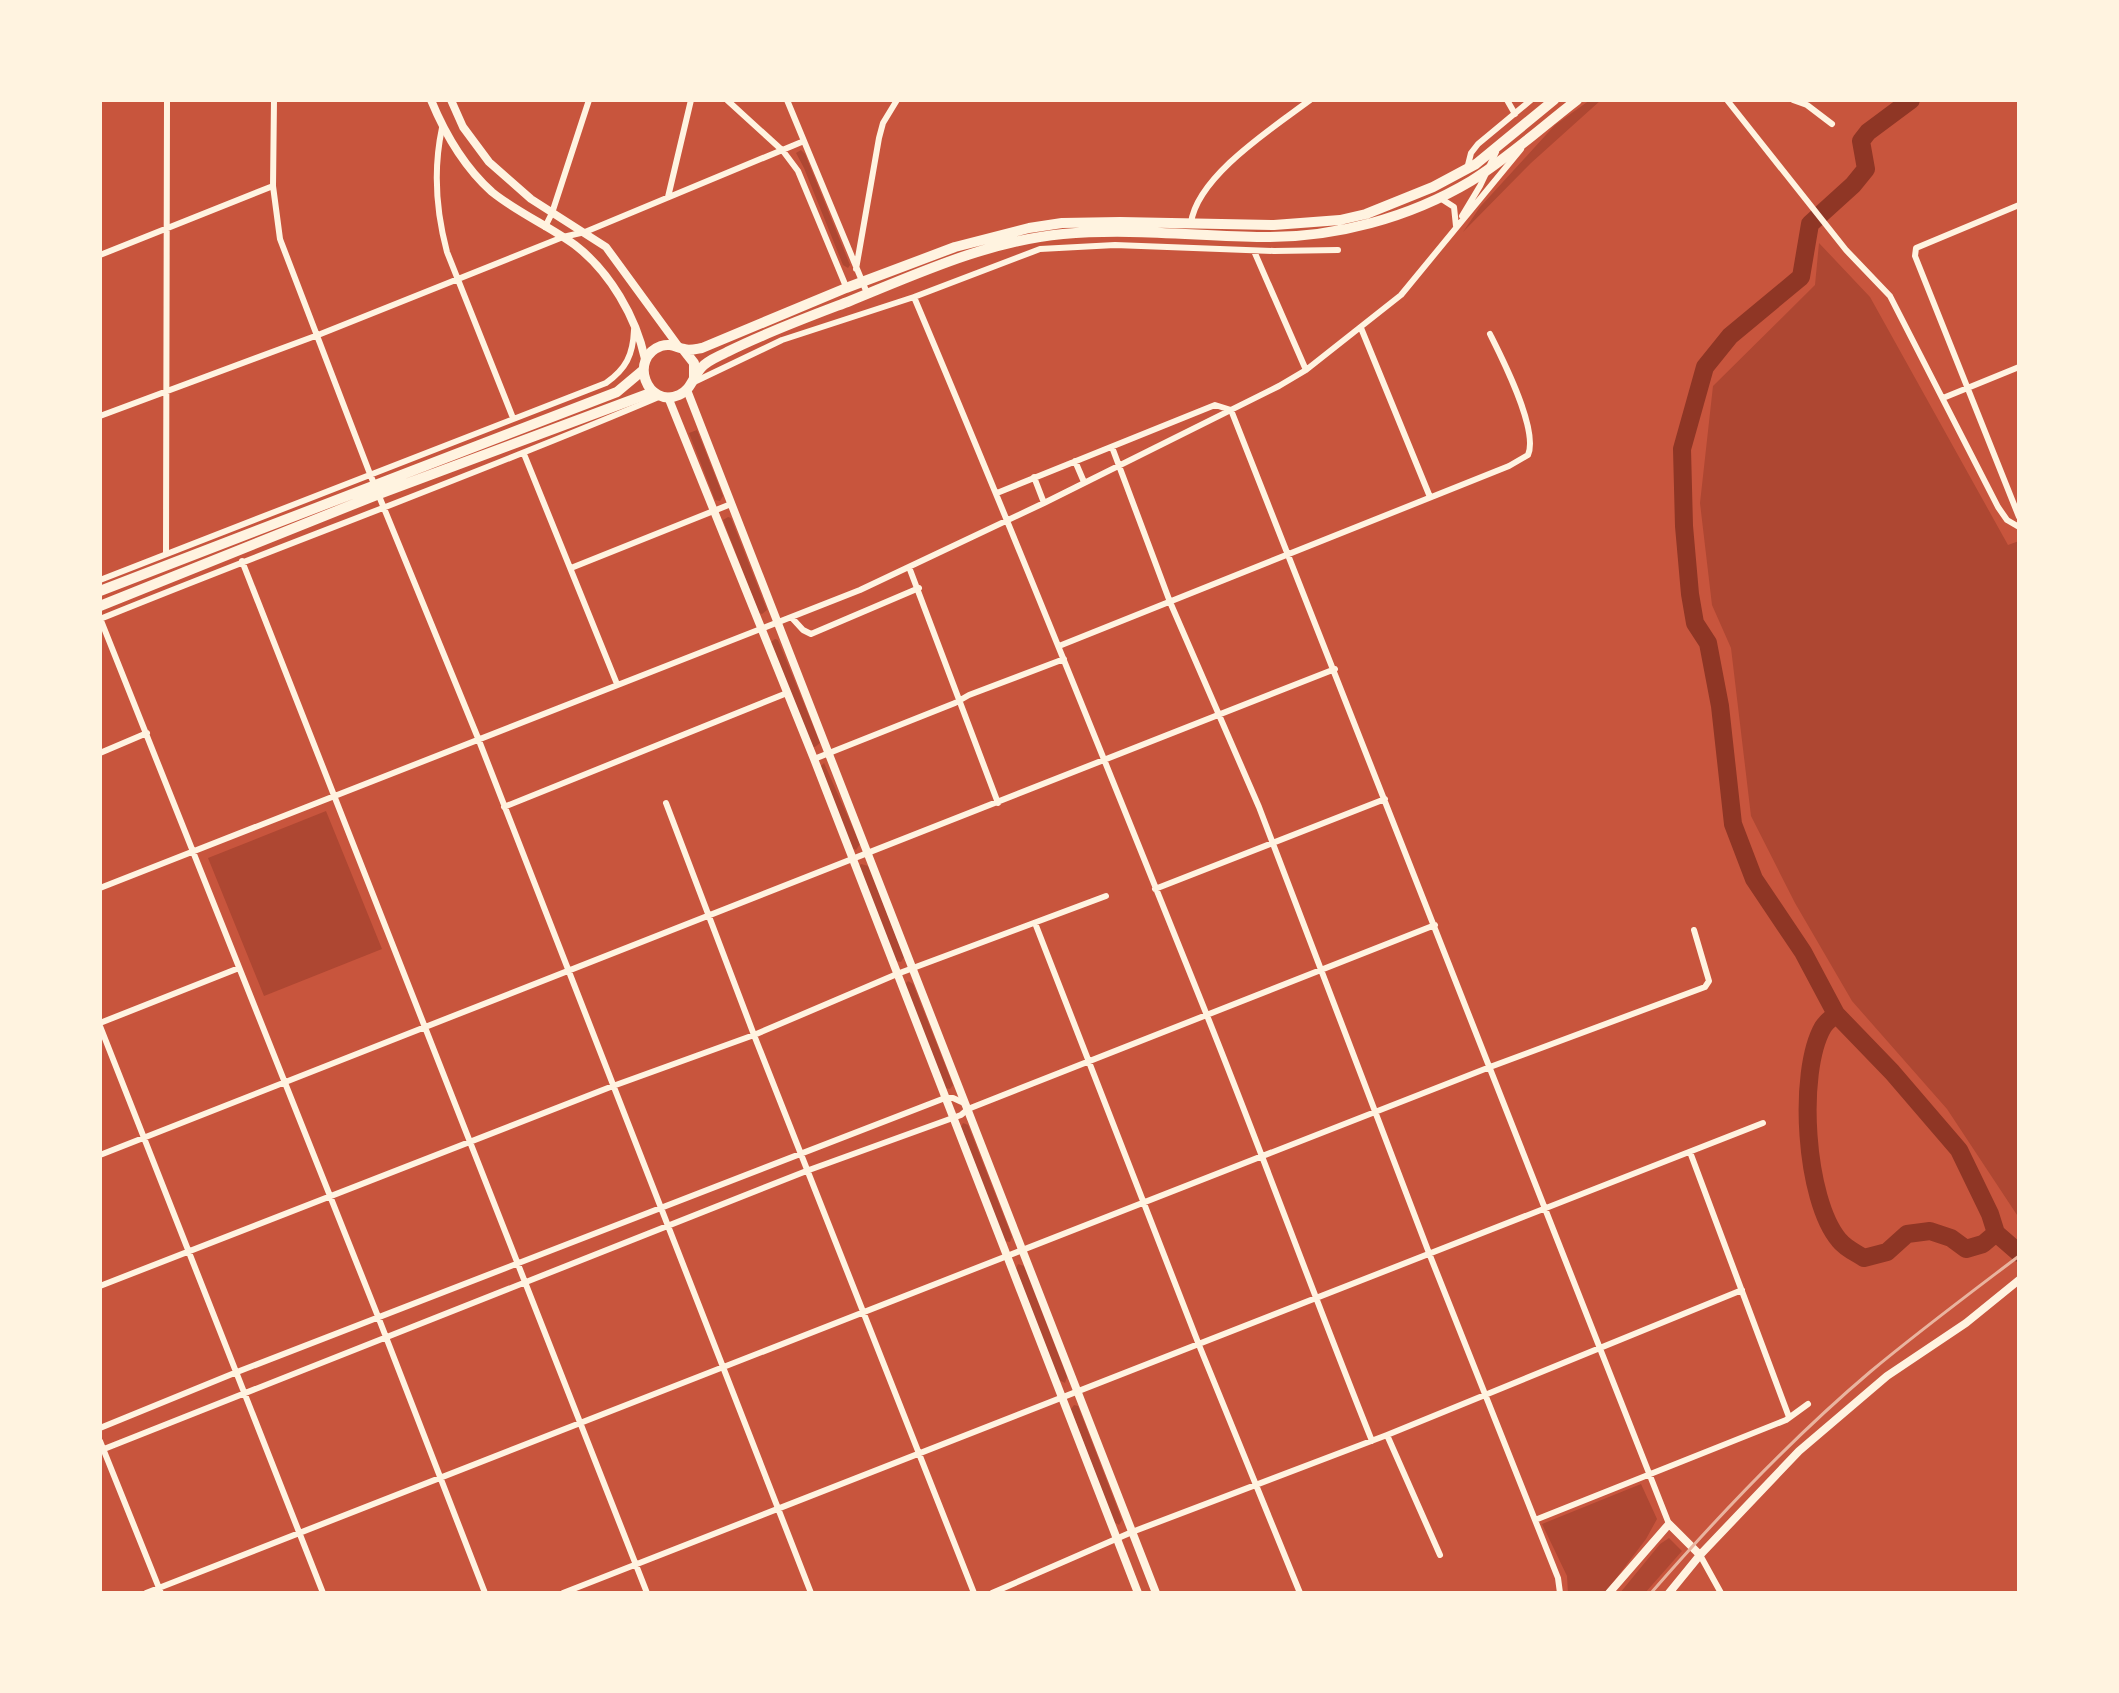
<svg xmlns="http://www.w3.org/2000/svg" width="2119" height="1693" font-family="Rubik,sans-serif">
<rect width="100%" height="100%" fill="#c8553d"/>
<!-- green -->
<path fill="#ae4732" d="M 1590,100 L 1601,100 L 1531,163 L 1463,232 L 1480,207 L 1555,125 Z
M 801,150 L 805,154 L 850,265 L 848,268 L 843,265 L 804,168 L 796,153 Z
M 1819,243 L 1870,297 L 2008,545 L 2019,541 L 2019,1218 L 1947,1109 L 1852,1001 L 1795,903 L 1751,816 L 1731,648 L 1712,605 L 1700,503 L 1713,386 L 1815,285 Z
M 697,430 L 723,496 L 720,501 L 715,500 L 689,433 Z
M 728,517 L 731,518 L 767,610 L 762,614 L 759,613 L 723,520 Z
M 775,639 L 778,640 L 820,743 L 815,747 L 812,747 L 770,643 Z
M 824,763 L 860,844 L 856,850 L 851,848 L 820,767 Z
M 326,811 L 382,949 L 264,996 L 208,858 Z
M 861,864 L 868,866 L 904,957 L 901,962 L 896,961 L 859,866 Z
M 908,981 L 913,984 L 953,1085 L 950,1089 L 945,1088 L 905,984 Z
M 963,1123 L 968,1125 L 1012,1237 L 1010,1242 L 1004,1241 L 961,1127 Z
M 1018,1264 L 1024,1266 L 1067,1377 L 1065,1383 L 1059,1380 L 1016,1269 Z
M 1074,1405 L 1078,1406 L 1122,1520 L 1119,1525 L 1114,1522 L 1071,1409 Z
M 1641,1484 L 1657,1519 L 1646,1539 L 1605,1593 L 1568,1593 L 1567,1576 L 1542,1524 Z
M 1669,1538 L 1682,1551 L 1645,1593 L 1620,1593 L 1660,1544 Z"/>
<g fill="none" stroke-linecap="round" stroke-linejoin="round">
<!-- river -->
<path stroke="#8f3625" stroke-width="18" d="M 1911,100 L 1868,132 L 1861,141 L 1866,169 L 1853,185 L 1810,224 L 1801,277 L 1730,336 L 1705,367 L 1682,449 L 1684,526 L 1690,594 L 1695,623 L 1708,643 L 1720,706 L 1733,824 L 1754,879 L 1803,952 L 1836,1014 L 1892,1072 L 1959,1150 L 1990,1214 L 1996,1233 L 2019,1253
M 1836,1014 C 1832,1018 1826,1022 1823,1027 C 1797,1072 1805,1200 1839,1240 C 1845,1248 1856,1253 1864,1258 L 1887,1252 L 1907,1234 L 1930,1231 L 1951,1238 L 1966,1249 L 1983,1244 L 1996,1233"/>
<!-- minor -->
<path stroke="#fff3e0" stroke-width="6" d="M 274,100 L 273,186 L 280,239 L 370,474 L 478,738 L 811,1593
M 727,100 L 783,151 L 798,171 L 847,289
M 787,100 L 867,293
M 1507,100 L 1515,114
M 1727,100 L 1846,250 L 1890,296 L 1998,507 L 2007,520 L 2019,527
M 1793,100 L 1807,105 L 1832,124
M 442,128 C 433,170 436,211 447,252 L 513,418
M 1467,169 L 1471,153 L 1478,144 L 1531,100
M 668,197 L 691,100
M 1440,198 L 1454,207 L 1456,226
M 2019,205 L 1916,248 L 1915,256 L 2019,517
M 1462,216 L 1480,186 L 1496,152
M 1191,223 C 1197,176 1274,127 1310,100
M 545,227 L 552,213 L 589,100
M 1254,251 L 1306,370
M 100,255 L 273,186
M 856,269 L 879,138 L 883,123 L 897,100
M 914,297 C 1014,534 1110,774 1206,1013 C 1263,1155 1315,1299 1372,1441
M 1361,328 L 1430,497
M 692,383 L 782,340 L 914,297 L 1040,249 L 1115,245 L 1274,251 L 1338,250
M 1943,398 L 2019,367
M 100,416 L 318,335 L 563,237 L 585,232 L 804,141
M 1112,447 L 1170,602 L 1259,807 L 1429,1253 L 1558,1578 L 1560,1593
M 524,454 L 617,684
M 1075,461 L 1084,482
M 1034,477 L 1044,503
M 997,493 L 1215,405 L 1231,410 L 1669,1524
M 166,552 L 167,100
M 242,561 L 647,1593
M 909,567 L 998,803
M 571,568 L 731,504
M 100,580 L 606,383 C 626,369 633,355 634,330
M 100,618 L 379,1319 L 485,1593
M 792,618 L 803,630 L 811,634 L 919,588
M 100,619 C 287,543 476,475 661,396
M 1059,646 L 1509,466 L 1528,455 C 1539,430 1502,358 1490,334
M 100,753 L 147,733
M 814,759 L 955,703 L 969,695 L 1064,659
M 666,803 L 754,1035 L 974,1593
M 504,807 L 787,693
M 100,888 L 860,590 L 1044,503 L 1279,386 L 1306,370 L 1401,295 L 1521,149
M 1155,889 L 1385,799
M 1035,923 L 1199,1345 L 1300,1593
M 100,1023 L 239,968
M 100,1026 L 323,1593
M 1690,1152 L 1789,1417
M 100,1155 L 1335,669
M 100,1286 L 613,1086 L 754,1035 L 897,974 L 1106,896
M 100,1428 L 237,1372 L 945,1098 L 953,1098 L 964,1103
M 1387,1435 L 1440,1555
M 100,1441 L 161,1593
M 104,1449 L 809,1170 L 961,1115 L 968,1109 L 1435,925
M 1535,1520 L 1786,1420 L 1808,1404
M 1700,1555 L 1721,1593
M 146,1593 L 1490,1067 L 1705,987 L 1709,981 L 1694,930
M 563,1593 L 1763,1123
M 992,1593 L 1132,1532 L 1387,1435 L 1742,1290"/>
<!-- tertiary -->
<path stroke="#fff3e0" stroke-width="8" d="M 431,100 C 445,134 464,167 492,192 C 518,213 549,226 575,245 C 610,272 636,317 645,359
M 451,100 L 463,127 L 489,162 L 531,199 L 606,247 L 679,347
M 687,390 L 1156,1593
M 668,397 L 814,759 L 1138,1593
M 1609,1593 L 1669,1524 L 1700,1555
M 1669,1593 L 1700,1555 L 1799,1451 L 1887,1376 L 1966,1323 L 2019,1280"/>
<!-- trunk -->
<path stroke="#fff3e0" stroke-width="10" d="M 1554,100 L 1476,164 L 1433,187 L 1366,214 L 1340,220 L 1274,225 L 1120,222 L 1062,223 L 1029,228 L 955,247 L 846,288 L 702,348 C 696,349 689,351 684,349 C 675,347 671,343 661,346 C 628,358 647,409 679,395 C 691,390 693,377 701,368 C 708,360 718,357 727,352 C 767,332 808,317 850,301 C 919,273 988,241 1063,234 C 1130,228 1196,236 1263,237 C 1334,238 1409,218 1471,181 C 1508,158 1542,127 1577,100
M 683,349 L 694,363 L 694,377
M 100,591 L 617,392 L 642,371
M 100,606 L 379,494 L 653,392"/>
<!-- rail -->
<path stroke="#e9b49f" stroke-width="3" d="M 1651,1593 C 1719,1515 1791,1439 1870,1372 C 1918,1332 1969,1294 2019,1256"/>
</g>
<!-- border -->
<rect width="2119" height="1693" fill="none" stroke="#fff3e0" stroke-width="204"/>
</svg>
